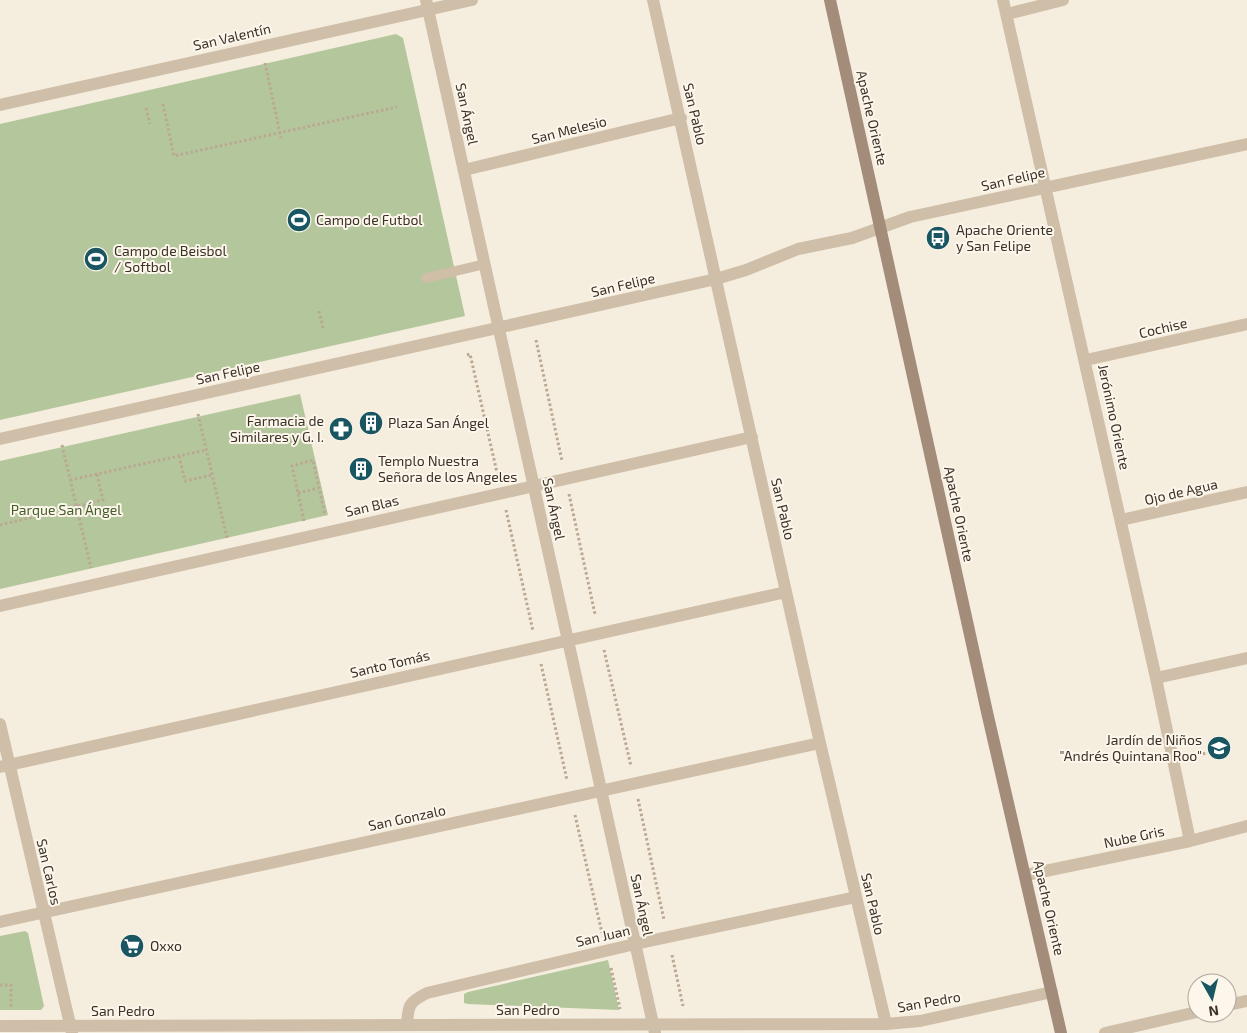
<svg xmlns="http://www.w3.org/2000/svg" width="1247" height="1033" font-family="'Exo 2',sans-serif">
<rect width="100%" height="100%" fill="#f5edde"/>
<!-- park -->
<path fill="#b4c69c" d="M 396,34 L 403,38 L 465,316 L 0,420 L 0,124 Z
M 300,394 L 328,515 L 0,589 L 0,461 Z
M 25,931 L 28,933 L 44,1006 L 41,1010 L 0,1010 L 0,936 Z
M 608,960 L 619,1010 L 468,1004 L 464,1003 L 464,994 L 468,992 Z"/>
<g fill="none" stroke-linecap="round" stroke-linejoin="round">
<!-- path -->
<path stroke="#bba892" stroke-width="3" stroke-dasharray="2.5 2.5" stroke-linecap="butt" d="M 265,63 L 281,138
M 163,104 L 174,156 L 397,107
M 146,108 L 150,124
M 319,311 L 323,328
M 536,340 L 562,461
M 467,355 L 470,354 L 498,477
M 198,414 L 227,538
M 62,445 L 91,568
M 179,456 L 185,481 L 212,475
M 70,480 L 206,450
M 298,493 L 319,488
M 569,494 L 595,614
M 506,510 L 533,631
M 304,521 L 292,466 L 313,460 L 325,515
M 0,525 L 103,500 L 97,474
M 604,650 L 631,766
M 541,664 L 567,780
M 1188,756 L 1208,753
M 638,799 L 664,920
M 575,815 L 602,933
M 672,955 L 683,1006
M 611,968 L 620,1009
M 0,985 L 11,985 L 11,1007"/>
<!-- lane -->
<path stroke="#cfbea8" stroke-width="10" d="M 426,278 L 485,264"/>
<!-- street -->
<path stroke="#cfbea8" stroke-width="12" d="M 426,0 L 655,1033
M 653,0 L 820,743 L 886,1024
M 1003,0 L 1156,678 L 1190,841
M 1007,14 L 1063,0
M 0,105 L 472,0
M 464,170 L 681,118
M 1086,360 L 1247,324
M 0,439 L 716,279 L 746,270 L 798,249 L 852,238 L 910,217 L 1247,144
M 1121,520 L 1247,492
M 0,606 L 752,437
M 1156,678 L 1247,658
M 0,724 L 72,1033
M 0,767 L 786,592
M 1026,875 L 1190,841 L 1247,826
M 0,922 L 820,743
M 1227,1005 L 1247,1001
M 407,1025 C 408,1005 409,1002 427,993 L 635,944 L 856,897
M 0,1026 L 886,1024 L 920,1021 L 1052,992
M 1105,1033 L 1197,1012"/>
<!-- secondary -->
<path stroke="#a38c79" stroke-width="12" d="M 830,0 L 987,712 L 1061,1033"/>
</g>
<!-- icons -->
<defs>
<g id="stadium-disc" transform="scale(1.25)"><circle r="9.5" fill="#195662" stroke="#fcf6eb"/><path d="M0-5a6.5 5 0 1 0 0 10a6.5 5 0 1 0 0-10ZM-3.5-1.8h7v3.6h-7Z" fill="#fff"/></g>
<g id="bus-disc" transform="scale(1.25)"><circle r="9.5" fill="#195662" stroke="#fcf6eb"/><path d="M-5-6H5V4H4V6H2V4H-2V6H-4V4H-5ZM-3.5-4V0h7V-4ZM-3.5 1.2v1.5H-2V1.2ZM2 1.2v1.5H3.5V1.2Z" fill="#fff"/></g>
<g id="building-disc" transform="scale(1.25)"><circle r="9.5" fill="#195662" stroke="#fcf6eb"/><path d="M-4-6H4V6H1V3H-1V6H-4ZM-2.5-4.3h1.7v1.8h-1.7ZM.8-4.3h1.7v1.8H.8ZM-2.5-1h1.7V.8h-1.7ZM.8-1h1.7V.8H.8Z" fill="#fff"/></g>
<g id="pharmacy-disc" transform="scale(1.25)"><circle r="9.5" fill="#195662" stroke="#fcf6eb"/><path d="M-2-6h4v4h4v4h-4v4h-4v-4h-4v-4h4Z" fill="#fff"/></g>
<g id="school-disc" transform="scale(1.25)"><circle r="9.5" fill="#195662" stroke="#fcf6eb"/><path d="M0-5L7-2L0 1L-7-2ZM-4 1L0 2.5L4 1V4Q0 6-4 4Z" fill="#fff"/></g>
<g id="supermarket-disc" transform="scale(1.25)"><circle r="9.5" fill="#195662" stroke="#fcf6eb"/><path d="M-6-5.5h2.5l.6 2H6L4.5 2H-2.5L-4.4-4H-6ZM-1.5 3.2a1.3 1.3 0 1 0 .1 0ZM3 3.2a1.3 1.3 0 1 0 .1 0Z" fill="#fff"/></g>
</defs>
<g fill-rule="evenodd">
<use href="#stadium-disc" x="299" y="220"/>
<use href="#bus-disc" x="938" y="238"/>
<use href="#stadium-disc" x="96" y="259"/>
<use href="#building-disc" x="371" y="423"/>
<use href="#pharmacy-disc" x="341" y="429"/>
<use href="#building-disc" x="361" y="469"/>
<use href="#school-disc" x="1219" y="748"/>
<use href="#supermarket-disc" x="132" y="946"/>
</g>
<g text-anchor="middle" stroke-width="4" stroke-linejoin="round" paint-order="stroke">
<!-- street labels -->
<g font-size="14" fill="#3b3129" stroke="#fcf6eb">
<text transform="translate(232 37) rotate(-13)" y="5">San Valentín</text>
<text transform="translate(467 114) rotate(78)" y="5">San Ángel</text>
<text transform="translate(695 114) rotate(77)" y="5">San Pablo</text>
<text transform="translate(872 118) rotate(77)" y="5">Apache Oriente</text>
<text transform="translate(569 130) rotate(-14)" y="5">San Melesio</text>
<text transform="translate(1013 179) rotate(-13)" y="5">San Felipe</text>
<text transform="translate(623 285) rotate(-13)" y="5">San Felipe</text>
<text transform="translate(1163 328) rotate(-13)" y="5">Cochise</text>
<text transform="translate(228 373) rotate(-12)" y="5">San Felipe</text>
<text transform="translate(1114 417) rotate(78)" y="5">Jerónimo Oriente</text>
<text transform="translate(1181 492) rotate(-13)" y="5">Ojo de Agua</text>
<text transform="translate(372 506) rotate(-13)" y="5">San Blas</text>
<text transform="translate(554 509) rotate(78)" y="5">San Ángel</text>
<text transform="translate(783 509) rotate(77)" y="5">San Pablo</text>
<text transform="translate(959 514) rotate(78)" y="5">Apache Oriente</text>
<text transform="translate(390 664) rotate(-13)" y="5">Santo Tomás</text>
<text transform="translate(407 818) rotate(-12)" y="5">San Gonzalo</text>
<text transform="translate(1134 837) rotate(-12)" y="5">Nube Gris</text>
<text transform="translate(49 872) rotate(77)" y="5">San Carlos</text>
<text transform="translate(873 904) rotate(77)" y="5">San Pablo</text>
<text transform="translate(642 905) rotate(78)" y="5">San Ángel</text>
<text transform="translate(1049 908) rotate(77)" y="5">Apache Oriente</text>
<text transform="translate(603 936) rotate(-13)" y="5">San Juan</text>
<text transform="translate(929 1002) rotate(-10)" y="5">San Pedro</text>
<text x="528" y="1015">San Pedro</text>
<text x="123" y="1016">San Pedro</text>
</g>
<!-- poi labels -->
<g font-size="14" fill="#3b3129" stroke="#fcf6eb" text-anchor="start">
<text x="316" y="225">Campo de Futbol</text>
<text x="956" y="235">Apache Oriente<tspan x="956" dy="16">y San Felipe</tspan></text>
<text x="114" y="256">Campo de Beisbol<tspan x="114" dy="16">/ Softbol</tspan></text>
<text x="324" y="426" text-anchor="end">Farmacia de<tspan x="324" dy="16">Similares y G. I.</tspan></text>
<text x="388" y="428">Plaza San Ángel</text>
<text x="378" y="466">Templo Nuestra<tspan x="378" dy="16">Señora de los Angeles</tspan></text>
<text x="1202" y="745" text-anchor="end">Jardín de Niños<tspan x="1202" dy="16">"Andrés Quintana Roo"</tspan></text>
<text x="150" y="951">Oxxo</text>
</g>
<!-- park labels -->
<g font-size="14" fill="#455d2a" stroke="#fcf6eb">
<text x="66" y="515">Parque San Ángel</text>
</g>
</g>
<!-- north arrow -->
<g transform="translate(1212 998) rotate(172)"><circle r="24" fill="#fcf6eb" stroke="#afa79d"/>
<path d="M0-4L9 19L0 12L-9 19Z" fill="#195662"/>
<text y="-8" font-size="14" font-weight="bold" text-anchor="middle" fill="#3b3129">N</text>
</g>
</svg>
